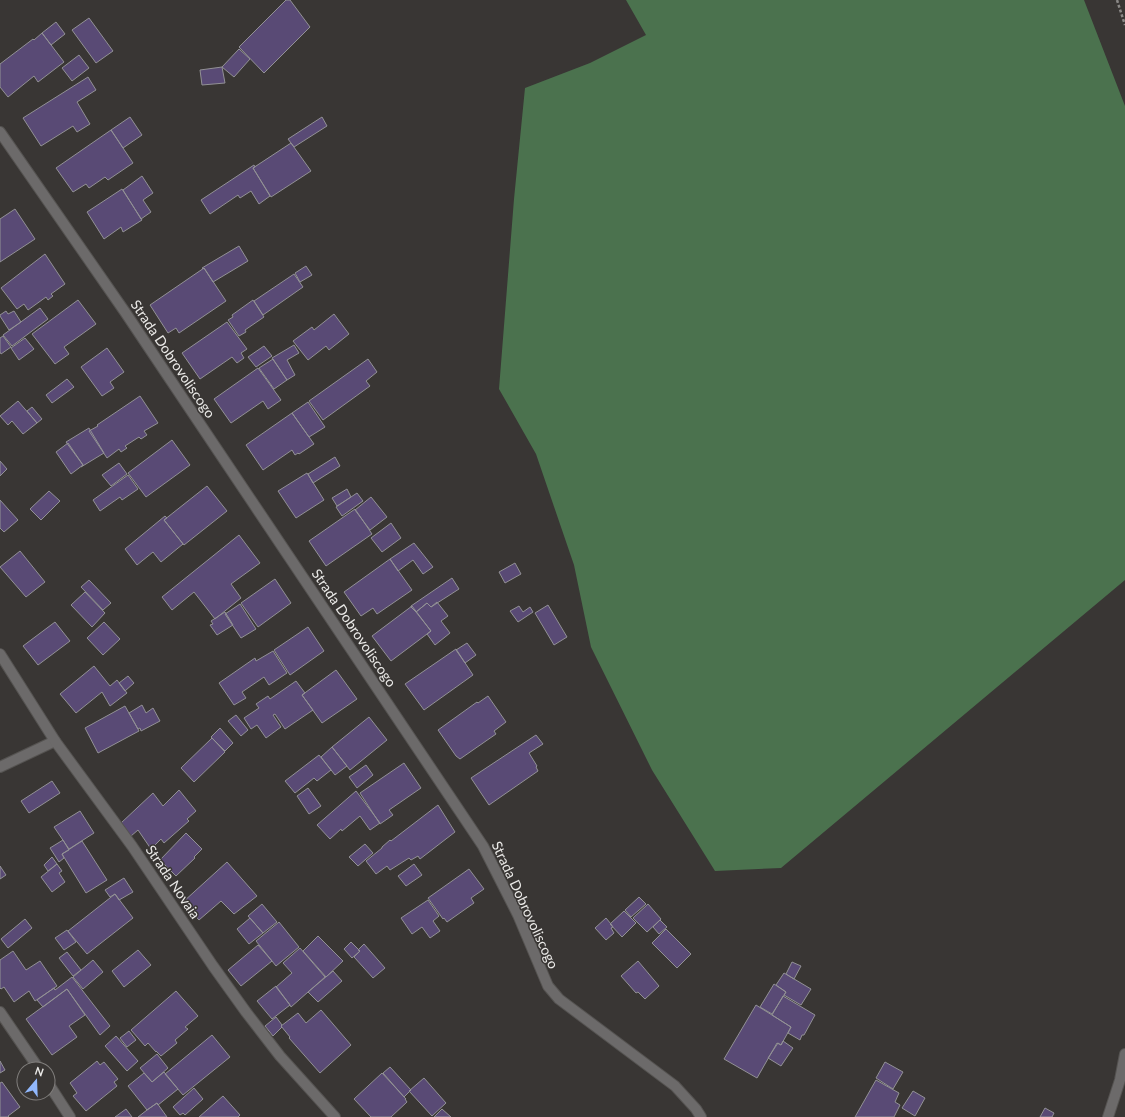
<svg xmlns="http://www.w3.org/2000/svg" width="1125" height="1117" font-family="Lato,sans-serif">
<rect width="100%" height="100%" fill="#393634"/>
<!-- forest -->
<path fill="#4b724e" d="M 626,0 L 1084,0 L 1125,106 L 1125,580 L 781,868 L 715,871 L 652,770 L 591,647 L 574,565 L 536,454 L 499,389 L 514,199 L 525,88 L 590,63 L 646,35 Z"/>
<!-- building -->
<path fill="#594a75" stroke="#929195" d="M 286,0 L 290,0 L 310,27 L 264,73 L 239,47 Z
M 89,18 L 113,51 L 96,63 L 72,30 Z
M 56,22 L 65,34 L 51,45 L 42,33 Z
M 42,33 L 64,62 L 38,82 L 34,76 L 8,97 L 0,87 L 0,64 L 33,39 L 34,40 Z
M 239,49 L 250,59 L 234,77 L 222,67 Z
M 79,55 L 89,68 L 72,81 L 62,68 Z
M 222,67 L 225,83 L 202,85 L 200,70 Z
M 88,77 L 96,90 L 77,102 L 90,124 L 77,132 L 73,126 L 41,146 L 23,118 Z
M 130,117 L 142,135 L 123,148 L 111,130 Z
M 322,117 L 327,126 L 294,147 L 288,139 Z
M 111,130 L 133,163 L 108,180 L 105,177 L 89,188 L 86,184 L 73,192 L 56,168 Z
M 291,143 L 311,171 L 271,197 L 253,168 Z
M 254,165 L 255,167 L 253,168 L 270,196 L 259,204 L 251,191 L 240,198 L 238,195 L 210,214 L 201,200 Z
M 142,176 L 153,193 L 143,200 L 151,212 L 141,219 L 123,190 Z
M 122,189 L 142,220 L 123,232 L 121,227 L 104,239 L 87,212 Z
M 15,209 L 35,239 L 0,262 L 0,219 Z
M 239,246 L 248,261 L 213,282 L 204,268 L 203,269 L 202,268 Z
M 45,254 L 65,284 L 51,294 L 53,296 L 48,300 L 46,297 L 28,310 L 24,304 L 17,309 L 1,288 Z
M 306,266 L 312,275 L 300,282 L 295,273 Z
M 204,268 L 226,301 L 179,333 L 176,328 L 168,333 L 150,305 Z
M 294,274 L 303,287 L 263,315 L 254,301 Z
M 78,300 L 96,324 L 64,347 L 69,354 L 55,364 L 32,334 Z
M 253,300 L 264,317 L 245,330 L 246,332 L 239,336 L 228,320 L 233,317 L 232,315 Z
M 40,308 L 48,319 L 12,346 L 3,335 Z
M 6,311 L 8,314 L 14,311 L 21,322 L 9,330 L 0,316 L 0,315 Z
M 334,314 L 349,334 L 329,350 L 326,346 L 308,360 L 293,341 L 312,327 L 314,330 Z
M 227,322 L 247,349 L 241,353 L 244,358 L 237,363 L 232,357 L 200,379 L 182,353 Z
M 3,336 L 11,347 L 1,354 L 0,352 L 0,338 Z
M 25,338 L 34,349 L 19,360 L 11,348 Z
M 294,345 L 299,353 L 287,360 L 295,375 L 287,380 L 272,358 Z
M 264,346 L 272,356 L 256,367 L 248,357 Z
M 107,348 L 124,372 L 110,382 L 114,388 L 102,396 L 81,367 Z
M 273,359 L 287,380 L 274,389 L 259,368 Z
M 368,359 L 377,372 L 366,381 L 370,386 L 323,420 L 309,401 Z
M 258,368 L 281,400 L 268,409 L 263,401 L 231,423 L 214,399 Z
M 67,379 L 74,387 L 52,403 L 46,395 Z
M 140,396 L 158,423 L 144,431 L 147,435 L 141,439 L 139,437 L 125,446 L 127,448 L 121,452 L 119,449 L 107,458 L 89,431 L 98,426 L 97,425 Z
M 18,401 L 37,423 L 23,434 L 12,421 L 8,425 L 0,416 Z
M 308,402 L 325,427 L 309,437 L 292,413 Z
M 32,407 L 42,419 L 37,423 L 27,411 Z
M 292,413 L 314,444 L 299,454 L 298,453 L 295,455 L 292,450 L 263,470 L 246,445 Z
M 89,428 L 104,453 L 81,467 L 83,465 L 66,442 Z
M 172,440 L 190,465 L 146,497 L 128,473 Z
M 68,443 L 83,465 L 71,474 L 56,452 Z
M 335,457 L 340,466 L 313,483 L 308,474 Z
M 0,461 L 7,469 L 0,476 Z
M 119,463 L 127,474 L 111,486 L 102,475 Z
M 307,473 L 324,500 L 296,518 L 278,491 Z
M 128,475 L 138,489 L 122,500 L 120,497 L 100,511 L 93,500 Z
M 207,486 L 227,511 L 184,545 L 164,520 Z
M 347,489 L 351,497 L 337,506 L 332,498 Z
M 49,491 L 60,501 L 41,520 L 30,509 Z
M 357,493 L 363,501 L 342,516 L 336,507 Z
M 371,497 L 387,517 L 370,530 L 355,510 Z
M 0,500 L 18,520 L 4,532 L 0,528 Z
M 355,509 L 372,534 L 326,566 L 309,541 Z
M 165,516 L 167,518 L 164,520 L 183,544 L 161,562 L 153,552 L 137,565 L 125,549 Z
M 391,523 L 401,538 L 382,552 L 371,538 Z
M 239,535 L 260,563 L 231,584 L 241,598 L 215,619 L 194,592 L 172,610 L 162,597 Z
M 414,543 L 433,567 L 423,574 L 413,560 L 398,571 L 390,559 Z
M 20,551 L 45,582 L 26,597 L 0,567 Z
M 390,559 L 412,590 L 377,614 L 373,608 L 361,616 L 344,592 Z
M 515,563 L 521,574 L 505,583 L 499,572 Z
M 452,578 L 459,589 L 431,607 L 427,603 L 416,612 L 411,607 L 411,606 Z
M 275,579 L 291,603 L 258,627 L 241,603 Z
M 89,580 L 111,603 L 103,610 L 81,587 Z
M 85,592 L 105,613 L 92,627 L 71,605 Z
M 437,602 L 448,616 L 441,621 L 450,633 L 435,645 L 427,634 L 431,631 L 416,612 L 427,603 L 431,607 Z
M 240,604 L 256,629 L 241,638 L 225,614 Z
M 548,605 L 567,637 L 554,645 L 535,613 Z
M 412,606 L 431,631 L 391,661 L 372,636 Z
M 519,606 L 523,612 L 530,607 L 533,612 L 518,622 L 510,611 Z
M 225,612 L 233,625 L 217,635 L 210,625 L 213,624 L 211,621 Z
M 55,622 L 70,641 L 38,665 L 23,646 Z
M 104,622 L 120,639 L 103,655 L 87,638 Z
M 308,627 L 324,651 L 290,675 L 274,650 Z
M 467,643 L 476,655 L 465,663 L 456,650 Z
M 456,649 L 473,675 L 424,710 L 405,684 Z
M 273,651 L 287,673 L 269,685 L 264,677 L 242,692 L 246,698 L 234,705 L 219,683 L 255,658 L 256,661 Z
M 94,666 L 110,686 L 117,680 L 127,693 L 110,706 L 102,692 L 76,713 L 60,694 Z
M 336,670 L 357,699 L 322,723 L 302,695 Z
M 128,676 L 134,683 L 125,691 L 119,683 Z
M 296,681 L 305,693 L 302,695 L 313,710 L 285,729 L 275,714 L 273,715 L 281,727 L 266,738 L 257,725 L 251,729 L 244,718 L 259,708 L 256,704 L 268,696 L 270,699 Z
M 488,696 L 506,722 L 494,731 L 496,734 L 460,759 L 456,756 L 438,730 L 477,702 L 478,703 Z
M 142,705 L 146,713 L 153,708 L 160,721 L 141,731 L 140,728 L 138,729 L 129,713 Z
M 125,706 L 139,731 L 98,753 L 85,728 Z
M 236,715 L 248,730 L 241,736 L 228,721 Z
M 369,717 L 387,740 L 350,770 L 332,747 Z
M 220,728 L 233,743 L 225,751 L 211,737 Z
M 536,735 L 543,744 L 529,753 L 537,766 L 536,767 L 538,771 L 489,805 L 471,778 Z
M 212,738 L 225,752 L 194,782 L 181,768 Z
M 332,747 L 347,766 L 335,775 L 321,757 Z
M 319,755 L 331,770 L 317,781 L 314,778 L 295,793 L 285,781 Z
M 404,763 L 421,788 L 389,810 L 393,815 L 380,824 L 360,793 Z
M 366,765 L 373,775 L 357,788 L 349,777 Z
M 52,781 L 60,793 L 29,813 L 21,801 Z
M 308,788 L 321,806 L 309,814 L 297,796 Z
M 179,790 L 196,811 L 187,819 L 189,821 L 164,843 L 161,839 L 151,849 L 138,830 L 131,836 L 121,823 L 153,793 L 163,806 Z
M 356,791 L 380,823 L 370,830 L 360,816 L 342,831 L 341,829 L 330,839 L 317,825 Z
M 438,805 L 455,832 L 420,859 L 418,856 L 411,860 L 409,858 L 390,870 L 387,866 L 376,874 L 366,861 L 382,848 L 382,847 L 390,840 L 391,841 Z
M 80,811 L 94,833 L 69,849 L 54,827 Z
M 186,833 L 202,849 L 194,857 L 195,858 L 176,876 L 160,860 Z
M 63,840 L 69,850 L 62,854 L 64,858 L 59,862 L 50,848 Z
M 82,841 L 107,880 L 86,893 L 62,854 Z
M 365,844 L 373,853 L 358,866 L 349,857 Z
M 52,857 L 57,864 L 48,871 L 44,865 Z
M 227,862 L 257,896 L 234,914 L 221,901 L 199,920 L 183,902 Z
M 57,864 L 62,871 L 59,873 L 65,882 L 52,892 L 41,877 Z
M 414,864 L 422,875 L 406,886 L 398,876 Z
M 0,866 L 6,875 L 0,879 Z
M 469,869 L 484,889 L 471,898 L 474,903 L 447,922 L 444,918 L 443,919 L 428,898 Z
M 124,878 L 133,892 L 119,900 L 115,894 L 110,897 L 105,890 Z
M 115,894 L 133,918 L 87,954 L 68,931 Z
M 639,897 L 646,904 L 631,917 L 625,910 Z
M 428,900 L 439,916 L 433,921 L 440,931 L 430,938 L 422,927 L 412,934 L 401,918 Z
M 262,904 L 277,922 L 263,933 L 248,916 Z
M 648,904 L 661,919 L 647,932 L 633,918 Z
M 624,911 L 636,923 L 622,937 L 610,924 Z
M 250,918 L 263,933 L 249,944 L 237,929 Z
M 606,918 L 611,924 L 613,927 L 611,928 L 614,933 L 606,940 L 595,928 Z
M 25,919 L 32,928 L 8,948 L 1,939 Z
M 660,920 L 667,927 L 659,934 L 653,927 Z
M 279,922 L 299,947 L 276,966 L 256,941 Z
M 666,929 L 691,954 L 677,968 L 652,943 Z
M 67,930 L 76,942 L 64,950 L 55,938 Z
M 318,936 L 343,961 L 326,977 L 303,951 Z
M 351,942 L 360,951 L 352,958 L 344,949 Z
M 364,944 L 385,968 L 373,978 L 354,957 L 360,951 L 358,950 Z
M 258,945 L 272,961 L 241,986 L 228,970 Z
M 300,948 L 325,977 L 291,1007 L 290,1005 L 276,987 L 292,973 L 283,963 Z
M 138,950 L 151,965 L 124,987 L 112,971 Z
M 13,951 L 26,970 L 40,961 L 57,986 L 35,1001 L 29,991 L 14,1002 L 4,987 L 1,989 L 0,988 L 0,960 Z
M 67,952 L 81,970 L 73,976 L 59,958 Z
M 93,960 L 103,972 L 83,989 L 73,977 Z
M 638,961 L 659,986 L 645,999 L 638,992 L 636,993 L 621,976 Z
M 792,962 L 801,966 L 794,979 L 786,974 Z
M 333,971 L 342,981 L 318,1002 L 308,992 Z
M 784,973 L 811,989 L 801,1005 L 784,995 L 786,992 L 776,985 Z
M 72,977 L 110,1026 L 100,1035 L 67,989 L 43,1007 L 37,1000 L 54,988 L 55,990 Z
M 774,984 L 786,992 L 772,1014 L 760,1007 Z
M 276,986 L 290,1005 L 272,1019 L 257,1001 Z
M 67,989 L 85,1015 L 69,1026 L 77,1037 L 52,1055 L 26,1019 Z
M 176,991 L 198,1016 L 185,1027 L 188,1029 L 175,1040 L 177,1043 L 161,1056 L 156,1051 L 156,1052 L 148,1043 L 145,1046 L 131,1030 Z
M 783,996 L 815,1015 L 804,1035 L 802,1035 L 800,1040 L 788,1033 L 791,1027 L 772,1015 Z
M 756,1005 L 791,1027 L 781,1045 L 777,1043 L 757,1078 L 724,1059 Z
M 321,1010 L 351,1045 L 320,1073 L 289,1038 L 290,1037 L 281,1026 L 298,1013 L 306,1023 Z
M 276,1017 L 282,1025 L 281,1026 L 282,1027 L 273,1036 L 265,1026 Z
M 129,1031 L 136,1040 L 127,1047 L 120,1038 Z
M 212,1035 L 230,1057 L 183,1095 L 165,1074 Z
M 116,1036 L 138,1061 L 127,1071 L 105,1046 Z
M 783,1041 L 793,1048 L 781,1066 L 768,1058 L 778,1043 L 781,1045 Z
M 157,1054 L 168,1068 L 152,1082 L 140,1068 Z
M 0,1061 L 5,1070 L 0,1073 Z
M 97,1061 L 100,1065 L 104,1062 L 118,1079 L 114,1082 L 117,1086 L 86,1111 L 73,1096 L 77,1093 L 70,1083 Z
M 885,1062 L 903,1072 L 893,1089 L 876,1078 Z
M 390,1067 L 411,1090 L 404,1097 L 383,1073 Z
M 164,1072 L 178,1089 L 158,1105 L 157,1103 L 147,1110 L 128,1086 L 144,1073 L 152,1082 Z
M 382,1073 L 406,1099 L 405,1099 L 407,1102 L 391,1117 L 371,1117 L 354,1099 Z
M 424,1078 L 446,1103 L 432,1116 L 409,1091 Z
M 876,1080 L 899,1093 L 895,1102 L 900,1105 L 894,1117 L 855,1117 Z
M 2,1082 L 20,1107 L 8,1116 L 9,1117 L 0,1117 L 0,1083 Z
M 194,1088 L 203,1099 L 185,1115 L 183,1113 L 180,1115 L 173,1107 Z
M 913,1091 L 925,1098 L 915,1116 L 902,1108 Z
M 223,1096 L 240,1115 L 238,1117 L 199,1117 Z
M 157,1103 L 167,1117 L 138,1117 L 147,1110 Z
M 1045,1108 L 1054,1113 L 1052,1117 L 1040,1117 Z
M 126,1109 L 132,1117 L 115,1117 Z
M 442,1109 L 451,1117 L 434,1117 Z"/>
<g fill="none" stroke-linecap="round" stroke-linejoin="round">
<!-- service casing -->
<g stroke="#555351" stroke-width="12">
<path id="service" d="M 0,767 L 55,741
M 1108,1117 L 1120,1080 L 1125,1054"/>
</g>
<!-- minor casing -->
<g stroke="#555351" stroke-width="12">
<path id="minor" d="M 0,132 L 125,312 L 483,846 L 518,915 L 548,986 L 559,999 L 675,1086 L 696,1109 L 701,1117
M 0,654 L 55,741 L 132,846 L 213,966 L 246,1012 L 280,1056 L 335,1117
M 0,1012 L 39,1069
M 48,1083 L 70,1117"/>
</g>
<!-- path -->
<path stroke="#8b8987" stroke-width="2.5" stroke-dasharray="3 2" stroke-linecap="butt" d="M 1117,0 L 1125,25"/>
<!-- service -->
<use href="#service" stroke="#6c6a6a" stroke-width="10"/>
<!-- minor -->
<use href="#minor" stroke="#6c6a6a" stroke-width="10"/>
</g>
<g text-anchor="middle" stroke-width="3" stroke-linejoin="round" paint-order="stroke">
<!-- street labels -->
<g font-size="14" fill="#ebeae8" stroke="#393634">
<text transform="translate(173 359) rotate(56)" y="5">Strada Dobrovoliscogo</text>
<text transform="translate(354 628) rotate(56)" y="5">Strada Dobrovoliscogo</text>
<text transform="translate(173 882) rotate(56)" y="5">Strada Novaia</text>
<text transform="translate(525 905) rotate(65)" y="5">Strada Dobrovoliscogo</text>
</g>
</g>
<!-- north arrow -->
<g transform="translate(36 1081) rotate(19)"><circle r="19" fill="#393634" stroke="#807e7c"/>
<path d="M0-3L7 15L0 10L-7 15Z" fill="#91b8fd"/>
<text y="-6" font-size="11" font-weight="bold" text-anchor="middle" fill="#ebeae8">N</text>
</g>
</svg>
